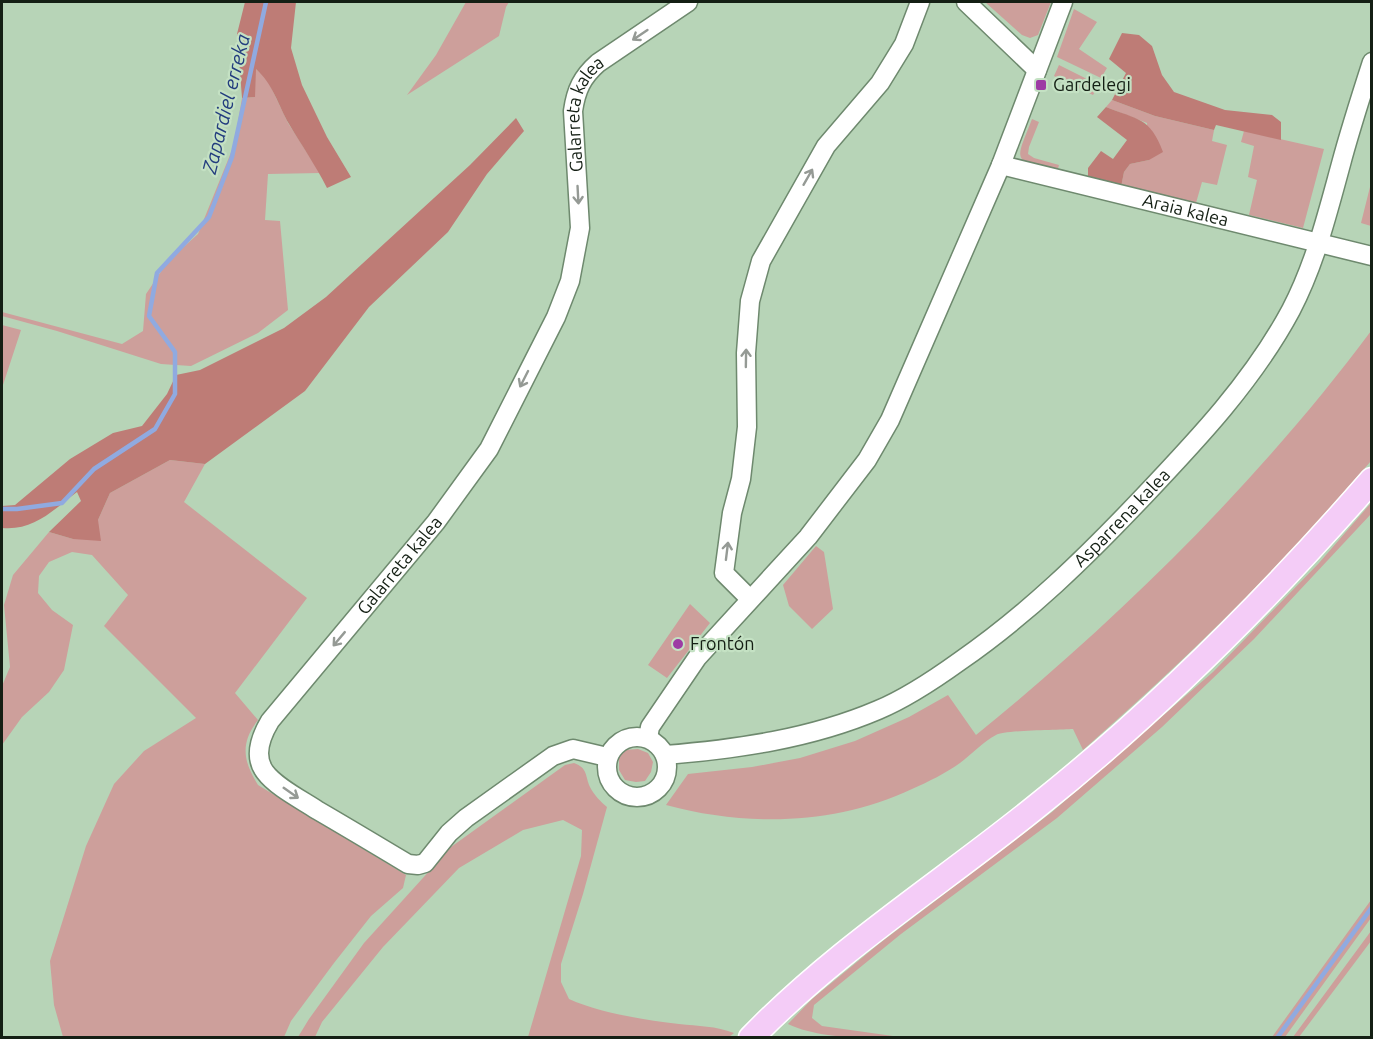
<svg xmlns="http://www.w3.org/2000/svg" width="1373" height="1039" font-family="Ubuntu,sans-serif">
<rect width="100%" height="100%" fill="#b7d4b7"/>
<!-- green -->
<path fill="#cd9f9b" d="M 466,2 L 509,2 L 506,7 L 499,36 L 407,95 L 436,55 Z
M 985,2 L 1051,2 L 1038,35 L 1030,38 L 1022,35 Z
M 1074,9 L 1097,22 L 1079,49 L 1107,68 L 1101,78 L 1057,57 Z
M 1059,65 L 1099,85 L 1093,95 L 1054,76 Z
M 255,68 L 267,79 L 288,123 L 320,173 L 268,174 L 265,220 L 280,221 L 288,310 L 258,333 L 191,366 L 161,364 L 57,331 L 2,316 L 2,312 L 122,344 L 143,331 L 146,294 L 168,261 L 198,234 L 234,145 L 242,98 L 255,97 Z
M 1112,100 L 1155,116 L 1214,130 L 1212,141 L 1227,145 L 1217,185 L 1202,182 L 1196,203 L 1121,187 L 1124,172 L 1130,164 L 1149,160 L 1147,123 L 1106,107 Z
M 1032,119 L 1039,122 L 1029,147 L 1028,154 L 1034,158 L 1059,165 L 1057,172 C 1011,159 1015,163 1032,119 Z
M 1244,131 L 1324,149 L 1303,228 L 1249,215 L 1257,180 L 1248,177 L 1254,146 L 1241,142 Z
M 1370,187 L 1371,188 L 1371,226 L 1361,223 Z
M 2,325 L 21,330 L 2,388 Z
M 1371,331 L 1371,461 C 1342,494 1313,528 1282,560 C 1219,627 1152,689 1083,750 L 1073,729 C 1060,730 1004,730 996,735 C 983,742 972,754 960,763 C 946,773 928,782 912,789 C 836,825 747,827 666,805 L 688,774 L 752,767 L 800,758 L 855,741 L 909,717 L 948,695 L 976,735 C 1119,619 1261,479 1371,331 Z
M 170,460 L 205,464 L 184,502 L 307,598 L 235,693 L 258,720 C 240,743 243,761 258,785 L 406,875 L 403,888 L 371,916 L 334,963 L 291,1021 L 284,1037 L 63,1037 L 54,1005 L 50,961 L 86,846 L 114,784 L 144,751 L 196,718 L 104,626 L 128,595 L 92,555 L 72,552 L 49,562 L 39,576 L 38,593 L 52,610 L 73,625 L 64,670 L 49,692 L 22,717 L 2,745 L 2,686 L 10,667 L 4,605 L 13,575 L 49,532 L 73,539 L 98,520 L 110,493 Z
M 1371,503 L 1371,514 L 1254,639 L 1162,727 L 1057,818 L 901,934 L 814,1005 L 812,1018 L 822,1026 L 900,1037 C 866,1038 819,1039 788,1024 L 812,999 L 880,943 L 1052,812 L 1213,672 L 1319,563 Z
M 816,546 L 824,552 L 833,609 L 812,629 L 789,606 L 783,585 Z
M 690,604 L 710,623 L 667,678 L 648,665 Z
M 638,749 L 648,753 L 653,762 L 651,772 L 645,781 L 636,782 L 625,780 L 619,770 L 619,756 L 626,750 Z
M 574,763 C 588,768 585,776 590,787 C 594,795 601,802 607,807 L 583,894 L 561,964 L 561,982 L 569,999 C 600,1013 645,1020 679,1024 C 698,1026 716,1026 734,1033 L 729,1037 L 528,1037 L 581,856 L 582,830 L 563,820 L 523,830 L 459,868 L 383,947 L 322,1022 L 315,1037 L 298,1037 L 309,1019 L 364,943 L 451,847 L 565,765 Z
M 1371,900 L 1371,918 L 1285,1037 L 1272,1037 Z
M 1371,931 L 1371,941 L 1299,1037 L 1293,1037 Z"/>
<!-- forest -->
<path fill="#be7c76" d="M 245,2 L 296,2 L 291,48 L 302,85 L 327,137 L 351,177 L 327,188 C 316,166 302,146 289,124 C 278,105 273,84 256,69 L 255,97 L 242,98 L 237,34 Z
M 1122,33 L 1139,35 L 1152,46 L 1162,75 L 1174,92 L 1225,110 L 1272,115 L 1281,122 L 1281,140 L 1216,125 L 1214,130 L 1155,116 L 1112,100 L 1126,73 L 1109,59 Z
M 1106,107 C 1138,120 1150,117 1163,152 L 1149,160 L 1130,164 L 1124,172 L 1121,187 L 1088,178 L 1088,168 L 1101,151 L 1113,159 L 1127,140 L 1097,117 Z
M 516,118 L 524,131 L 487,174 L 448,232 L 369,307 L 305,391 L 205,464 L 170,460 L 110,493 L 98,520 L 101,541 L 73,539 L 49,532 L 81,501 L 77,492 C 53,510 34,531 2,528 L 2,506 L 15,505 L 70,459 L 113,433 L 142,426 L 167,394 L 176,375 L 200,370 L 284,328 L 326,297 L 470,165 Z"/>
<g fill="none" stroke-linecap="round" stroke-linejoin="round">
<!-- stream -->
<path stroke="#90aae0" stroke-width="4.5" d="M 2,509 L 17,509 L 62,503 L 94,469 L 155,429 L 175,394 L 175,352 L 149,316 L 157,273 L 209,217 L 232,157 L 266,2
M 1277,1038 L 1372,907"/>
<!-- minor casing -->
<g stroke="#6e896e" stroke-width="21">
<g id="minor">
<path d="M 966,2 L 1037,70"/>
<path id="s1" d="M 1001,165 L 1372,256"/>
<path d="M 750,599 L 724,573 L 732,513 L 741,479 L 747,427 L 746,353 L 750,301 L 761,261 L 826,146 L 880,83 L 904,44 L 920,2"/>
<circle cx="637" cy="767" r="30"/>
<path d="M 648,738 L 650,727 L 697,658 L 808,537 L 867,460 L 890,420 L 1001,165 L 1063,2"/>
<path id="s2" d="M 665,755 C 737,749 810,739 878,710 C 907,698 935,679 960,661 C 1028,614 1086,557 1142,498 C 1197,440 1253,381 1291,310 C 1315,264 1327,215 1341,164 C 1350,130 1361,96 1372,62"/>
<path id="s3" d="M 607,757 L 573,749 L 553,756 L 466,818 L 449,833 L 425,863 L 418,865 L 408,864 C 378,846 348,828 317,810 C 302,800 276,787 265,772 C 253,756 261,736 270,721 L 436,522 L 489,449 L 556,317 L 570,281 L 580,228 L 573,111 C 576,90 582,77 598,63 L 688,2"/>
</g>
</g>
<!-- major casing -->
<g stroke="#fff" stroke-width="27">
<path id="major" d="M 751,1038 C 837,949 942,883 1037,806 C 1159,709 1269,598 1372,480"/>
</g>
<!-- minor -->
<use href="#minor" stroke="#fff" stroke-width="18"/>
<!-- major -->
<use href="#major" stroke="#f4ccf7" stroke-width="24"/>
</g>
<!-- one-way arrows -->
<defs><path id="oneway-shaft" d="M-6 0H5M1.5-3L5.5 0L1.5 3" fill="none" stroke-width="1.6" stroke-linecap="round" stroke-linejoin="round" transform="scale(1.5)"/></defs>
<g stroke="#959a95">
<use href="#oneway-shaft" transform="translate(640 35) rotate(146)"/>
<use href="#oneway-shaft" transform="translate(808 177) rotate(-60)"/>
<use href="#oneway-shaft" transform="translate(578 195) rotate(87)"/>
<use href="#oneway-shaft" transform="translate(746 358) rotate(-89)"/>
<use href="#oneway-shaft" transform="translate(524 379) rotate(117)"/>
<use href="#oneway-shaft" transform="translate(727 551) rotate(-83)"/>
<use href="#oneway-shaft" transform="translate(339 639) rotate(130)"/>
<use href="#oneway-shaft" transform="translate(291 793) rotate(35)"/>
</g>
<!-- markers -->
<g fill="#9d3ca4" stroke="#c4e1c3" stroke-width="2">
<rect x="1035" y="79" width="12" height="12" rx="3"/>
<circle cx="678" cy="644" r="6"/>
</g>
<g text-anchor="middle" stroke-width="4.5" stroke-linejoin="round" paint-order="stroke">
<!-- poi labels -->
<g font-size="18" fill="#141f14" stroke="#c4e1c3" text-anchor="start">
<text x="1053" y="91">Gardelegi</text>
<text x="690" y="650">Frontón</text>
</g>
<!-- street labels -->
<g font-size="18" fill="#141f14" stroke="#c4e1c3">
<text dy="6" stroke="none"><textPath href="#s3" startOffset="1173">Galarreta kalea</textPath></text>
<text dy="6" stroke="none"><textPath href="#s1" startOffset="190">Araia kalea</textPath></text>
<text dy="6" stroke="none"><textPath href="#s2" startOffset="531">Asparrena kalea</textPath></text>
<text dy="6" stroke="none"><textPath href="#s3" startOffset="669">Galarreta kalea</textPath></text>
</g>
<!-- water labels -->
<g font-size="20" font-style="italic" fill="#233d7e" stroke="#c4e1c3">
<text transform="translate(226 104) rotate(-76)" y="7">Zapardiel erreka</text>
</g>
</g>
<!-- border -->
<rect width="1373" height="1039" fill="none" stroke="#141f14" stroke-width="6"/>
</svg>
